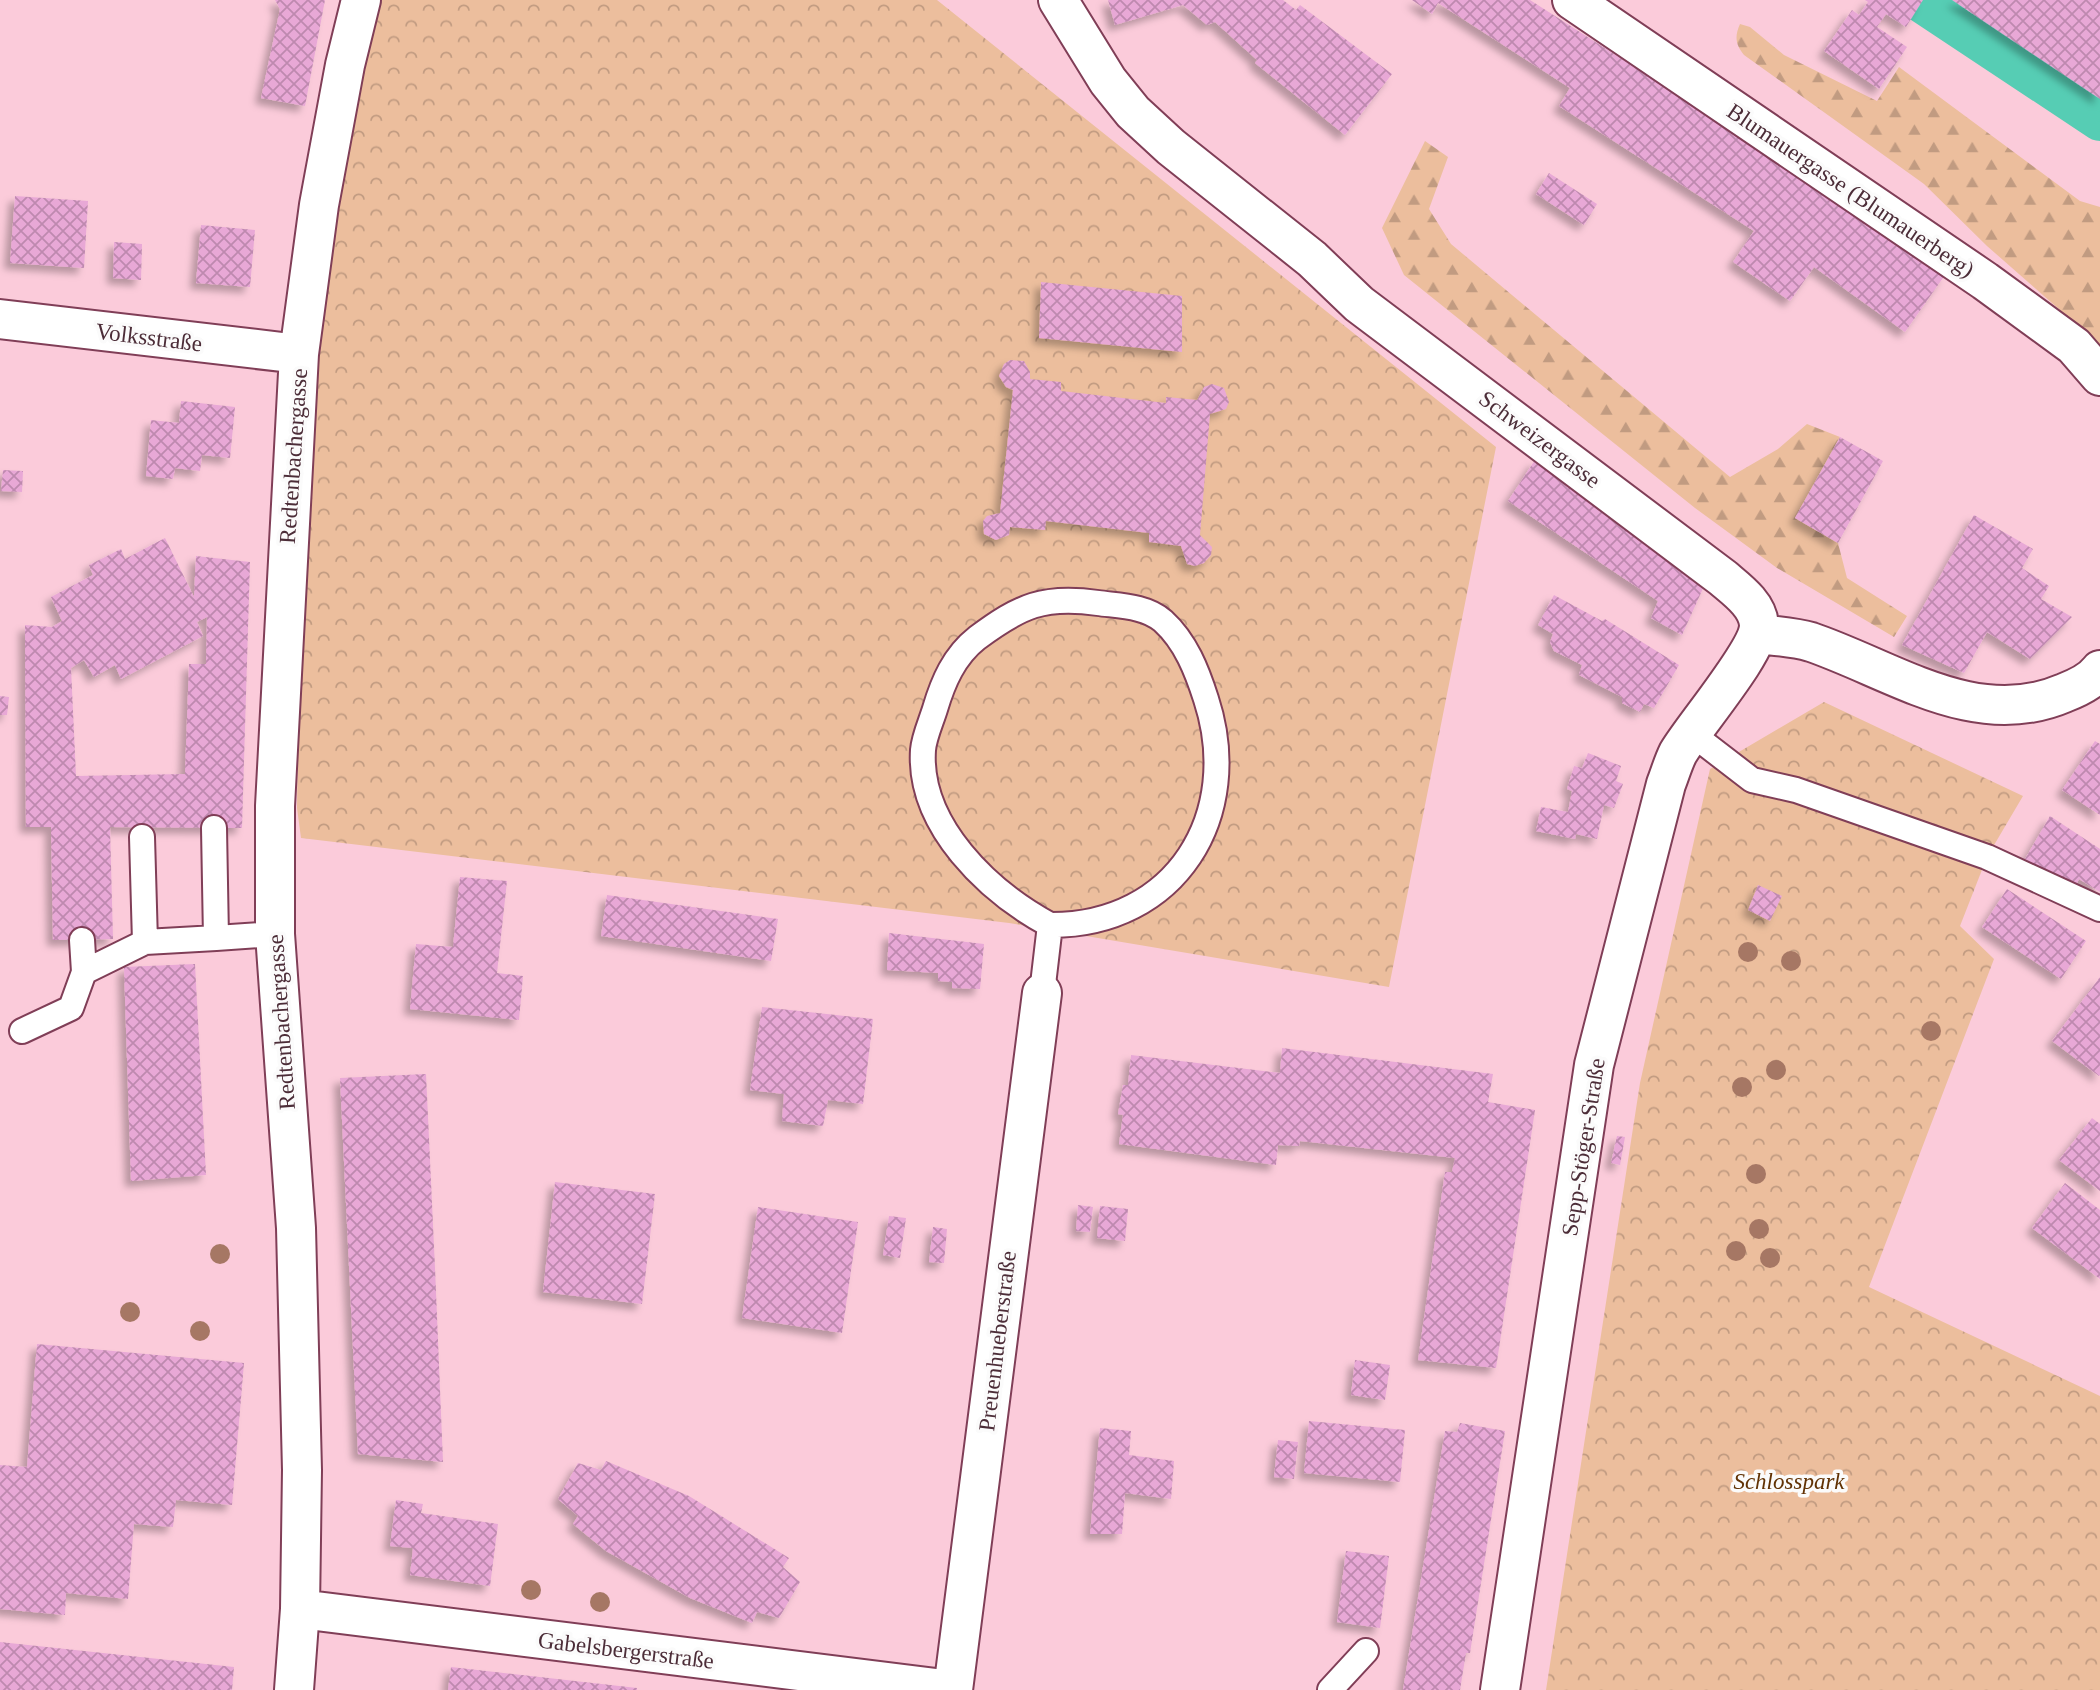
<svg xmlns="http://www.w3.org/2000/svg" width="2100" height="1690" font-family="Georgia,serif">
<defs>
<pattern id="forest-firs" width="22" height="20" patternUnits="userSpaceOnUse" patternTransform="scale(1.75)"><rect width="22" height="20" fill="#ecbe9d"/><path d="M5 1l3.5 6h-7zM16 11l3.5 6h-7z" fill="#c19b81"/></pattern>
<pattern id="park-crowns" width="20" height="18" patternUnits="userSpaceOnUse" patternTransform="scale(1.75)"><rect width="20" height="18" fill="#ecbe9d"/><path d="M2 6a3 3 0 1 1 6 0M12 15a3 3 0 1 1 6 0" fill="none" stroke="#c19b81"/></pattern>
<pattern id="building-cross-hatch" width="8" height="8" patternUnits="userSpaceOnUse" patternTransform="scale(1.75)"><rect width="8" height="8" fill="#e8a8d6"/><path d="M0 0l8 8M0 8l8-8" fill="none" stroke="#be89af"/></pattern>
<filter id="shadow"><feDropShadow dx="-6" dy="6" stdDeviation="3.5" flood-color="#0004"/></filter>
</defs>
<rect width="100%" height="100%" fill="#fbcbda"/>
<!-- forest -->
<path fill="url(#forest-firs)" d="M 1740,24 L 1750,27 L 1784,55 L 1877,101 L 1899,67 L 2080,201 L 2100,207 L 2100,345 L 1987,246 L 1924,184 L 1744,55 C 1736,45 1734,37 1740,24 Z
M 1425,141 L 1448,157 L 1429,209 L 1451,244 L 1730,477 L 1778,449 L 1807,424 L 1840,437 L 1795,518 L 1838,543 L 1847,578 L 1907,616 L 1894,637 L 1777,568 L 1695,508 L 1404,275 L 1382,228 Z"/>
<!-- park -->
<path fill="url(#park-crowns)" d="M 374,0 L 937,0 L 1496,447 L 1389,987 L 1009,923 L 301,838 L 297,808 L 299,662 L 314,316 Z
M 1824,702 L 2023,796 L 1987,857 L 1960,926 L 1994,959 L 1869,1287 L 2100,1396 L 2100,1690 L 1546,1690 L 1640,1083 L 1710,769 Z"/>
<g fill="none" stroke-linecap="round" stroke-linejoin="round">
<!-- canal -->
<path stroke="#56cdb4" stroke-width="42" d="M 1919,0 L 2100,120"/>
</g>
<!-- building -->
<path fill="url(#building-cross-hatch)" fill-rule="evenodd" filter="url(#shadow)" d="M 275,0 L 325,0 L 305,106 L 261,98 L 280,9 Z
M 1108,0 L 1283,0 L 1296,10 L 1300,5 L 1392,74 L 1345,135 L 1255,63 L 1257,60 L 1215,22 L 1207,25 L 1183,5 L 1115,25 Z
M 1412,0 L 1530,0 L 1795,170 L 1945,275 L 1905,332 L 1814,267 L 1790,301 L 1733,262 L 1754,231 L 1559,106 L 1570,88 L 1438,3 L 1432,14 Z
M 1865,0 L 1923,0 L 1906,27 L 1886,14 L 1877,27 L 1907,47 L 1879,89 L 1824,51 L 1852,10 L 1859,15 L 1868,2 Z
M 1952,0 L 2100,0 L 2100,99 Z
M 1549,173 L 1597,204 L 1584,225 L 1536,194 Z
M 15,196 L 88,201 L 84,268 L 10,263 Z
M 201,225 L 255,230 L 250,287 L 196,283 Z
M 114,242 L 142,244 L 141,280 L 113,278 Z
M 1041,282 L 1182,296 L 1182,352 L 1039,338 Z
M 1010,360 L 1024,361 L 1030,372 L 1030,379 L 1061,382 L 1061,391 L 1166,403 L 1166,397 L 1197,400 L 1204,387 L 1212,384 L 1224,388 L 1229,402 L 1226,409 L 1210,414 L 1200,535 L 1212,547 L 1211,555 L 1204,563 L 1195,566 L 1187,564 L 1181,546 L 1149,542 L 1149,533 L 1046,521 L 1045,530 L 1010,527 L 1009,535 L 996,540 L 984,534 L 983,521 L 987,516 L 1000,513 L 1013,390 L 1006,387 L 999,376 L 1004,364 Z
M 181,401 L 235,407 L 230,458 L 202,455 L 200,471 L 175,468 L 173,479 L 146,476 L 151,420 L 179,423 Z
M 1840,437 L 1883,461 L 1838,543 L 1795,518 Z
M 1535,460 L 1705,584 L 1682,635 L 1651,618 L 1658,601 L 1508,501 Z
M 3,470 L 23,471 L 22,492 L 1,491 Z
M 1974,515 L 2033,549 L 2022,568 L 2049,586 L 2041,599 L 2072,617 L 2030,659 L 1987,632 L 1964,673 L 1902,645 Z
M 165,538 L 194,597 L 196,556 L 250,562 L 242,828 L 110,827 L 113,939 L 53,940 L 51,827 L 26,827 L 25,625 L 52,627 L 62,621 L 51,597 L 93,575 L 89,565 L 121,549 L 125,559 ZM 207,617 L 206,664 L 189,664 L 185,774 L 76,776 L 71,668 L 84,660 L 94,677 L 115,665 L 121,679 L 203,636 L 197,622 Z
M 1554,595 L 1602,621 L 1605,619 L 1679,665 L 1654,708 L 1644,704 L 1640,712 L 1622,703 L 1622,697 L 1579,675 L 1582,665 L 1554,651 L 1550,642 L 1553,634 L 1538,625 Z
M 0,696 L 9,697 L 7,715 L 0,715 Z
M 2095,741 L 2100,744 L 2100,815 L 2062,790 Z
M 1588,753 L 1621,766 L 1616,781 L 1623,784 L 1614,808 L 1604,805 L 1597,839 L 1576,834 L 1575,839 L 1536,831 L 1541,807 L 1568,812 L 1572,791 L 1567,789 L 1574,766 L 1582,768 Z
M 2050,816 L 2100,849 L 2100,892 L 2079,879 L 2075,887 L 2025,859 Z
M 460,877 L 507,881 L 497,973 L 523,976 L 519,1020 L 410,1009 L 416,944 L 453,947 Z
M 1758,885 L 1782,896 L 1770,921 L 1748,910 Z
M 2007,889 L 2086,941 L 2061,979 L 1982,927 Z
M 607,895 L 778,919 L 771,961 L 601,936 Z
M 889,933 L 984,944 L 980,989 L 952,988 L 952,982 L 938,981 L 938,973 L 887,970 Z
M 195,964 L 206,1175 L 131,1181 L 124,967 Z
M 2100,977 L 2100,1075 L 2099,1076 L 2052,1041 Z
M 762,1007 L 873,1019 L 863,1104 L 828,1100 L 823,1126 L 782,1121 L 784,1094 L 750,1090 Z
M 1282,1048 L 1493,1074 L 1488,1102 L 1535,1110 L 1496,1368 L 1418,1360 L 1445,1172 L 1452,1172 L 1455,1158 L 1300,1141 L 1299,1146 L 1278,1145 L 1276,1165 L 1119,1144 L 1123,1115 L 1118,1114 L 1123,1085 L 1128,1085 L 1131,1055 L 1280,1073 Z
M 426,1074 L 435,1268 L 443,1462 L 358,1454 L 340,1078 Z
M 2092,1118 L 2100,1124 L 2100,1191 L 2059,1160 Z
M 1617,1136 L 1625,1137 L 1620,1165 L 1611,1163 Z
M 555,1182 L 655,1194 L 642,1304 L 543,1292 Z
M 2065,1183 L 2100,1210 L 2100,1279 L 2032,1228 Z
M 1078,1205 L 1093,1207 L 1090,1232 L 1076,1231 Z
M 1100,1206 L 1128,1209 L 1125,1241 L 1097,1238 Z
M 758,1207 L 858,1222 L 842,1333 L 742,1318 Z
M 889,1216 L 906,1218 L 900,1258 L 883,1255 Z
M 933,1227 L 947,1229 L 944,1263 L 929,1262 Z
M 37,1344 L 244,1363 L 232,1505 L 176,1500 L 173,1527 L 134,1524 L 128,1599 L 66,1593 L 65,1615 L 0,1609 L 0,1465 L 27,1467 Z
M 1355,1360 L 1390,1365 L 1385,1400 L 1351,1395 Z
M 1309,1421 L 1405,1430 L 1400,1482 L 1304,1473 Z
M 1460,1423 L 1505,1431 L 1470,1653 L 1466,1653 L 1460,1690 L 1403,1690 L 1445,1431 L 1457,1432 Z
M 1100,1428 L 1131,1431 L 1129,1455 L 1174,1461 L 1171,1499 L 1125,1493 L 1122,1534 L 1090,1534 Z
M 1278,1440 L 1298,1442 L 1294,1479 L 1274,1477 Z
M 606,1461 L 689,1496 L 789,1558 L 783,1567 L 800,1582 L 779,1618 L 757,1612 L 752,1623 L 690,1598 L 606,1551 L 573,1524 L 578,1516 L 558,1499 L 578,1463 L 601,1470 Z
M 396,1500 L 423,1504 L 421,1513 L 498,1524 L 490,1586 L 410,1575 L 413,1548 L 390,1546 Z
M 1346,1551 L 1389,1556 L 1380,1628 L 1337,1622 Z
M 0,1642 L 234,1667 L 232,1690 L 0,1690 Z
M 451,1667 L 637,1688 L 637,1690 L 448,1690 Z"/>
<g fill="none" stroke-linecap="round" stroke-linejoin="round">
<!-- lane casing -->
<g stroke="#803e57" stroke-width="28">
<path id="lane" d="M 1691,733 L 1752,780 L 1796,790 L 1987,857 L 2100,909
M 214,828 L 216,938 L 275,934
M 142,837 L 145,942
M 82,940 L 84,972
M 1042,993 L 1050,925 C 1176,926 1244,815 1206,699 C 1197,671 1186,642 1163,621 C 1146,606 1120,606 1098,603 C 1044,595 1020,606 977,638 C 954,656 943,682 935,709 C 931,722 924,737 923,750 C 918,826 989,892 1050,925
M 22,1031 L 71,1008 L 84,972 L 145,942 L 216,938
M 1330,1690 L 1366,1651"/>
</g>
<!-- street casing -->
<g stroke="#803e57" stroke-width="42">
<path id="street" d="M 1058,0 L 1108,81 L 1133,112 L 1171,147 L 1312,259 L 1359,304 L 1723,578 C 1737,590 1757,604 1759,624 C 1760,650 1693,727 1678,753 C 1673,763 1670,774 1666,784 L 1594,1065 L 1500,1690
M 1572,0 L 1985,281 L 2074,346 L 2100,376
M 0,319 L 299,354
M 1758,634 C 1775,636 1794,637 1811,642 C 1893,670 1976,731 2064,693 C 2077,688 2092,681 2100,670
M 300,1609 L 952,1690
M 294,1690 L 300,1609 L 302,1470 L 296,1228 L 275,934 L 275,806 L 299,354 L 319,205 L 345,65 L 361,0
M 953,1690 L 1042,993"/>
</g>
<!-- lane -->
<use href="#lane" stroke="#fff" stroke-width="24"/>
<!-- street -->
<use href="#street" stroke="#fff" stroke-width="38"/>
</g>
<!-- trees -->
<g fill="#a67764">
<circle cx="1748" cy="952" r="10"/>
<circle cx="1791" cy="961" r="10"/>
<circle cx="1931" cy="1031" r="10"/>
<circle cx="1776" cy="1070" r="10"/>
<circle cx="1742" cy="1087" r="10"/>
<circle cx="1756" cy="1174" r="10"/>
<circle cx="1759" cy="1229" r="10"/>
<circle cx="1736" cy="1251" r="10"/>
<circle cx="220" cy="1254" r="10"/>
<circle cx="1770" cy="1258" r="10"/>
<circle cx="130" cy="1312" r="10"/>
<circle cx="200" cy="1331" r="10"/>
<circle cx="531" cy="1590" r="10"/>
<circle cx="600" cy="1602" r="10"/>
</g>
<g text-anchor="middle" stroke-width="7" stroke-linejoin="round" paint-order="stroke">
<!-- street labels -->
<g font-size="23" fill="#4c2d38" stroke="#fbfbfb">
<text transform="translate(1851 190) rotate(34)" y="8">Blumauergasse (Blumauerberg)</text>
<text transform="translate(149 337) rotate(7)" y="8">Volksstraße</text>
<text transform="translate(1540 439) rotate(37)" y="8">Schweizergasse</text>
<text transform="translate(293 456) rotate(-86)" y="8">Redtenbachergasse</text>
<text transform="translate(281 1022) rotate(-94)" y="8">Redtenbachergasse</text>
<text transform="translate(1583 1147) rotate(-81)" y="8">Sepp-Stöger-Straße</text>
<text transform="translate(997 1341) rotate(-83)" y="8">Preuenhueberstraße</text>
<text transform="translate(626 1650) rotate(7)" y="8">Gabelsbergerstraße</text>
</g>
<!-- park labels -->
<g font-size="23" font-style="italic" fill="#613204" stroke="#fbfbfb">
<text x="1789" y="1489">Schlosspark</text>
</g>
</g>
</svg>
